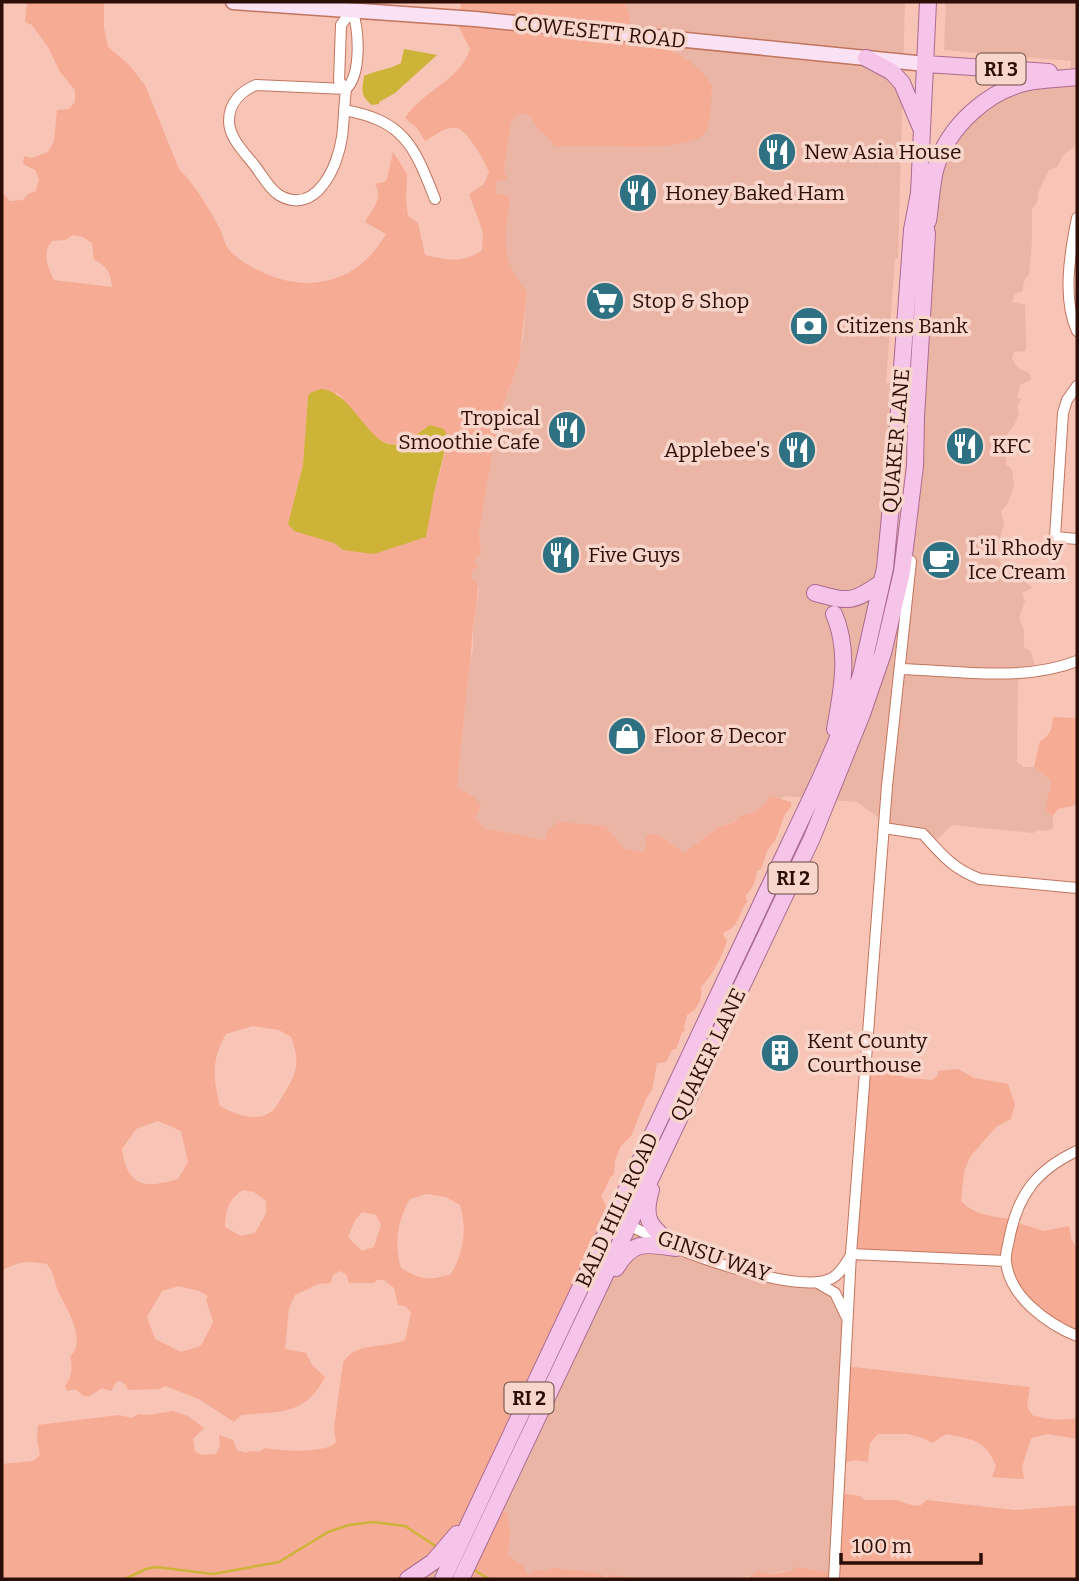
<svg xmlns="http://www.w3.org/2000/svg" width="1079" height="1581" font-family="Bitter,serif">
<rect width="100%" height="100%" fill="#f7c4b5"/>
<!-- built -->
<path fill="#ebb5a5" d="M 624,2 L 905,2 L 898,258 L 895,259 L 894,272 L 886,383 L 901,385 L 876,647 L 890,627 L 926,388 L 937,167 L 987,101 L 1069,78 L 1071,61 L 944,50 L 946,2 L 1077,2 L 1077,145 L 1064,154 L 1057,167 L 1049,170 L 1038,193 L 1037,203 L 1032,209 L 1032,242 L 1029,274 L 1025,279 L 1022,291 L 1015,294 L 1012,302 L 1025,305 L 1026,344 L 1026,351 L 1014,352 L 1012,358 L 1017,367 L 1030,374 L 1031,380 L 1020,385 L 1017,398 L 1021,399 L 1017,406 L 1019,414 L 1013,427 L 1006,436 L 1006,465 L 1012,469 L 1014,486 L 1007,505 L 1001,511 L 1004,524 L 996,554 L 1007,576 L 1012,579 L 1021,578 L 1032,588 L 1022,593 L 1025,601 L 1019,617 L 1024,630 L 1024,647 L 1031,651 L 1036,671 L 1018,676 L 1017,762 L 1024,767 L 1034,767 L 1051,780 L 1051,791 L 1046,812 L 1053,816 L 1053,828 L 1048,831 L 1037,830 L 1033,833 L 952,825 L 935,841 L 887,829 L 883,821 L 857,802 L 785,796 L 748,816 L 717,828 L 684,853 L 660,836 L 646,837 L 646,849 L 642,852 L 545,840 L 484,828 L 475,818 L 474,797 L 457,787 L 469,669 L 473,650 L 473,631 L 479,590 L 471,579 L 475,557 L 481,552 L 479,533 L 498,420 L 513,379 L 523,338 L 527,292 L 514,276 L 506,254 L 506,232 L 495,193 L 497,181 L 506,180 L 504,170 L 511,123 L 515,117 L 522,113 L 529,115 L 540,132 L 544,133 L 555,146 L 577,144 L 623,147 L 661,145 L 704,134 L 708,127 L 712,87 L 673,50 L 629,34 L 630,16 Z
M 611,1227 L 670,1244 L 719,1264 L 822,1285 L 836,1295 L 846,1321 L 832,1573 L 794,1570 L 727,1579 L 649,1579 L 549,1571 L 531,1575 L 526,1573 L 523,1566 L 508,1556 L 510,1532 L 462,1579 L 409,1579 Z"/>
<!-- green -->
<path fill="#f6ab95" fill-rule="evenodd" d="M 27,2 L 104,2 L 104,28 L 108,47 L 129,65 L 145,85 L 179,169 C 195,185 208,207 219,227 C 223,234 224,245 230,251 C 240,261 253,268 266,274 C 314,294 360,280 386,234 L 365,222 C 372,209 384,199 375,184 L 384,182 L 387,179 L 393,152 L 407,174 L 406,200 L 408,216 L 418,223 L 425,255 C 446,260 464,264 482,250 L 483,232 L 469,194 L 484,184 L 489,172 C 485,162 467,129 456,128 C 446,126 434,136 425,141 L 417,128 L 405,118 C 423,90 460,81 470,49 L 459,27 L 461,2 L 624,2 L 630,16 L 629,34 L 655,39 L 655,44 C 676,51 701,66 712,86 C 711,97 712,126 704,134 C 682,155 588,143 555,147 L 544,133 L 540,132 L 529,115 L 522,113 L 515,117 L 511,123 L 504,170 L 507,180 L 497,181 L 495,193 L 510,197 C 505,239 499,258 527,292 L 519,361 L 498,420 L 479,533 L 481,552 L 474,561 L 478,566 L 473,570 L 471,578 L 477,582 C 479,598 475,612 473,628 C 471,642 472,655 469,669 L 457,787 L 474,797 L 481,805 L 475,818 L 484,828 L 545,840 L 549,829 L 559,822 L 605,826 L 625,849 L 642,852 L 646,849 L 646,837 L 649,834 L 660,836 L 684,853 L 717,828 L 736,821 L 739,816 C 753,815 764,808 770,796 L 791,802 L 791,807 L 785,814 L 775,841 L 768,849 L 761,869 L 757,871 C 755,880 754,888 746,895 L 747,902 C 739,912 739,928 724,932 L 723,935 L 727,940 C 724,953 711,978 701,987 C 703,998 698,1010 687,1015 L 684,1027 L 685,1031 L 682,1032 L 676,1049 L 673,1049 L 666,1062 L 657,1063 L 652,1090 L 646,1099 L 631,1136 L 621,1146 L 615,1160 L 614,1174 C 607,1179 607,1189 601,1196 L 606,1206 L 619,1215 L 472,1513 L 409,1579 L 2,1579 L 2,1464 L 33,1461 L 40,1455 L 37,1440 L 38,1425 L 119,1415 L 131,1418 L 139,1414 L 148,1415 L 173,1411 L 188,1416 L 204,1428 L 193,1439 L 195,1451 L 201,1455 L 216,1454 L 220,1446 L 219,1435 L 233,1440 L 237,1450 L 246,1453 L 250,1451 L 259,1452 L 265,1448 C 280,1451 326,1454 336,1442 L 334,1428 L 343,1363 C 356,1341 383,1349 405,1340 L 411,1313 L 406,1306 L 398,1305 L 394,1288 L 384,1280 L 377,1280 L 374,1283 L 349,1283 L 346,1274 L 339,1271 L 332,1276 L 331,1283 L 318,1284 L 295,1295 L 289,1308 L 285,1349 L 306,1353 L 312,1365 L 325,1377 C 305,1416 280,1411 241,1415 L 234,1422 L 199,1399 L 165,1386 L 160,1389 L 128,1390 L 125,1384 L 120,1381 L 116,1382 L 111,1391 L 102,1388 L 90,1396 L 84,1396 L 75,1389 L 67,1391 L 65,1386 C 72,1378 73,1367 70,1357 C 87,1341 68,1311 60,1295 C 54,1284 55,1274 47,1264 C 30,1261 16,1261 2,1271 L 2,192 L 10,201 L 23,200 L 28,194 L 36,191 L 39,179 L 35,170 L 23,164 L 24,156 L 32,158 L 48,152 L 54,141 L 57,110 L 69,109 L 75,102 L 75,90 L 60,72 L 48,47 L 32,25 L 25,22 ZM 73,235 L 83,237 L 92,243 L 94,260 C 107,266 111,273 112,287 L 54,280 C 48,267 41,254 52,241 L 65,240 ZM 337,393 C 353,408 376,452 401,443 C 411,439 420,431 430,425 L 445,453 L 434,493 L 343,550 L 334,543 L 288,524 L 303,465 L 308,397 ZM 253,1026 L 279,1030 L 291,1037 C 300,1062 298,1071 284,1094 C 280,1099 277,1108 271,1112 C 256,1123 234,1114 220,1106 C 213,1078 211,1060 226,1034 ZM 158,1121 L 181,1131 L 188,1162 L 178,1179 C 145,1189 127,1187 122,1149 L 136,1129 ZM 243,1190 L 254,1192 L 266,1201 L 266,1213 L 255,1233 L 241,1236 L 225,1227 C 225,1211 229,1198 243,1190 ZM 426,1194 L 446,1197 L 460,1205 C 467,1229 464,1252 451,1274 C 430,1281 421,1280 401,1268 C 394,1244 397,1221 410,1199 ZM 362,1212 L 376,1215 L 381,1225 L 374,1247 L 362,1251 L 348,1237 L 355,1220 ZM 178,1286 L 199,1291 L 208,1296 L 206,1300 L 213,1322 L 201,1346 L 181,1352 L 155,1339 L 147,1317 L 162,1291 Z
M 1053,717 L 1077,718 L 1077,805 L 1058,809 L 1053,816 L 1046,812 L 1048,795 L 1051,791 L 1051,780 L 1034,767 L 1040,741 C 1051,735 1052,729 1053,717 Z
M 867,1060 L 888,1063 L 894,1067 L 897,1074 L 906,1078 L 932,1080 L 938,1075 L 938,1071 L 958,1069 L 974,1078 L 1008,1084 L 1015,1104 L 1011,1119 L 996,1127 L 970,1157 L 964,1172 L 961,1201 C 974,1215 994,1217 1012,1219 L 1014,1222 L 1044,1231 L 1069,1226 L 1071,1238 L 1077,1249 L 1077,1337 L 1022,1298 L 1006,1264 L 852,1249 Z
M 845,1366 L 1030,1387 L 1027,1406 L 1032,1415 C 1045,1420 1064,1421 1077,1418 L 1077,1439 L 1048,1434 L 1031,1438 L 1022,1467 L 1024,1479 L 992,1477 L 996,1466 C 986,1440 972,1439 946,1434 L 932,1443 L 923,1438 L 907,1434 L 878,1434 L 870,1443 L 868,1462 L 856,1460 L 841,1463 Z
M 839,1493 L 860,1496 L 865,1500 L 897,1500 L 914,1506 L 921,1505 L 926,1500 L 1015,1510 L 1077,1505 L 1077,1579 L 727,1579 L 749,1577 L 758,1571 C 770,1577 781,1572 793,1570 L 796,1567 L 832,1573 Z
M 497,1508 L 507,1513 L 510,1532 L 508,1556 L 524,1566 L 526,1573 L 531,1575 L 535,1570 L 549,1571 L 551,1568 L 594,1572 L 607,1577 L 612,1575 L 649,1579 L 462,1579 Z"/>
<!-- water -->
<path fill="#cdb337" d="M 404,49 L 437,55 L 395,93 L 379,102 L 379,104 L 372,105 C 360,96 362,90 364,76 C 376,70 389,70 401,63 Z
M 321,389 C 356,392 370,455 402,443 C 411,439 421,431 430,425 L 444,429 L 448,438 L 434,493 L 426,537 L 374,554 L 343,550 L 334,543 L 294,531 L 288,524 L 303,465 L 308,397 L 310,393 Z"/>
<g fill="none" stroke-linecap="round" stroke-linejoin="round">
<!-- stream -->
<path stroke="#cdb337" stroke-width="2.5" d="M 474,1570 L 489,1579
M 125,1579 L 146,1569 L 156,1567 L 213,1574 L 279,1562 L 328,1532 L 349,1525 L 373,1522 L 405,1526 L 437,1547"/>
<!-- minor casing -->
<g stroke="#c2755f" stroke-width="12">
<path id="minor" d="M 346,89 L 256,85 C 241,91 229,103 229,121 C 229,138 245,153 255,166 C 262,175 269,189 279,195 C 316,217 338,166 342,137 C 344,122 344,105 346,89 C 362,74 359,29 352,10
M 346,89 L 339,81 L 341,25 L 352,10
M 344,110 C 405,121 414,146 435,199
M 1077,218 C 1070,252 1062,299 1077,331
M 1077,386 L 1067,400 L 1063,413 L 1055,537 L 1077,539
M 901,669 C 957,671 1024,682 1077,661
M 884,828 L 923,834 C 942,855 953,869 980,879 L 1077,888
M 1077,1151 C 1036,1170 1017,1196 1009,1240 C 1008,1246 1005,1255 1006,1261 C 1009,1297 1048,1324 1077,1336
M 626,1224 L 660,1240
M 674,1247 C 704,1260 801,1293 830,1279 C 840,1275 846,1263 851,1255
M 851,1254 L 1006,1261
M 818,1283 L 835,1293 L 846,1316
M 834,1579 L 851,1254 L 887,786 L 911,561"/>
</g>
<!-- secondary casing -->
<g stroke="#c2755f" stroke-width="17">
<path id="secondary" d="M 233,2 L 475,19 L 926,64"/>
</g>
<!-- primary casing -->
<g stroke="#ab6b90" stroke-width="18">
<path id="primary" d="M 866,58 L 892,72 L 902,83 L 921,128
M 926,64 L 1049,72
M 928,221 C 931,203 931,184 936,167 C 948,127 988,90 1029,82 C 1044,79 1061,79 1077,77
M 815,593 C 849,602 853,603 882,582
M 834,614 C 850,651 842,691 835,729
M 651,1190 C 641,1223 653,1228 676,1248
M 616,1268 C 633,1239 647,1244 676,1248
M 408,1579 L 433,1562 L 457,1534
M 443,1579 L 821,777 L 845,722 L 861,675 L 885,568 L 895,464 L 912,230 L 919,193 L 928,2
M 461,1579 L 812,838 L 862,714 L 883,653 L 902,572 L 915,466 L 916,417 L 927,234 L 921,203"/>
</g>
<!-- minor -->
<use href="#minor" stroke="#fff" stroke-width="10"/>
<!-- secondary -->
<use href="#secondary" stroke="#fae2f4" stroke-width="14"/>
<!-- primary -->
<use href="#primary" stroke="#f6c4e9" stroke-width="16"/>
</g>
<!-- icons -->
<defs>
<g id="restaurant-disc" transform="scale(2.0125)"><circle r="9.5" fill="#2e7182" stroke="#f8d6cc"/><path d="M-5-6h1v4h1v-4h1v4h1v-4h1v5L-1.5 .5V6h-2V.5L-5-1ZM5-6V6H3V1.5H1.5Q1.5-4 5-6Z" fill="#fff"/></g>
<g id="supermarket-disc" transform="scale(2.0125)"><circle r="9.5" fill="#2e7182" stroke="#f8d6cc"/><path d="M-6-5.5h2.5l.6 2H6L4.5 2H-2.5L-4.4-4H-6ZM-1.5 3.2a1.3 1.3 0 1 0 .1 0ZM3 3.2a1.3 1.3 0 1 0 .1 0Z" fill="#fff"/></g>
<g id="bank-disc" transform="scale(2.0125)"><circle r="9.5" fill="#2e7182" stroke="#f8d6cc"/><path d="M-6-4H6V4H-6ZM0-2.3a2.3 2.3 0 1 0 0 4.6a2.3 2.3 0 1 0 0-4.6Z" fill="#fff"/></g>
<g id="cafe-disc" transform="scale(2.0125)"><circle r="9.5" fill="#2e7182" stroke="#f8d6cc"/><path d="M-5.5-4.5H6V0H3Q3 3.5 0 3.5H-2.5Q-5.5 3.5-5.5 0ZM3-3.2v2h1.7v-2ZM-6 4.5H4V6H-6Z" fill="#fff"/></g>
<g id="shop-disc" transform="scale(2.0125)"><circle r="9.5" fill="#2e7182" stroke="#f8d6cc"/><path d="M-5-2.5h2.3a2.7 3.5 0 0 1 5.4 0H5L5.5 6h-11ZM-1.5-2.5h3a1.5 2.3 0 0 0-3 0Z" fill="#fff"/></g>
<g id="building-disc" transform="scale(2.0125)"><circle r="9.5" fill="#2e7182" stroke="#f8d6cc"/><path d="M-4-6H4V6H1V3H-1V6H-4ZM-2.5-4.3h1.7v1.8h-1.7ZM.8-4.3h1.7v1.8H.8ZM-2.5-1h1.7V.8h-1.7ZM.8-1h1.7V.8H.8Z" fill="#fff"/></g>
</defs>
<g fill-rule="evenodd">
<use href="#restaurant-disc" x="777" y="152"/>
<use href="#restaurant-disc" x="638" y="193"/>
<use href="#supermarket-disc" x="605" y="301"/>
<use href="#bank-disc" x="809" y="326"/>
<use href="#restaurant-disc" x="567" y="430"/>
<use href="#restaurant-disc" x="965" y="446"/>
<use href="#restaurant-disc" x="797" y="450"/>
<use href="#restaurant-disc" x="561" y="555"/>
<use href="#cafe-disc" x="941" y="560"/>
<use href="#shop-disc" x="627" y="736"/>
<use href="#building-disc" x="780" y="1053"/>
</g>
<g text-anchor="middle" stroke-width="7" stroke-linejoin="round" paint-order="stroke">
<!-- shield labels -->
<g fill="#f8d6cc" stroke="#694a41" stroke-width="2">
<rect x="976.5" y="53.5" width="49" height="31" rx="5"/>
<rect x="768.5" y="862.5" width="49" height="31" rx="5"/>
<rect x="504.5" y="1382.5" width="49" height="31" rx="5"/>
</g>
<g font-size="19" font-weight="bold" fill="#2c0e06">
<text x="1001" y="76">RI 3</text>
<text x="793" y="885">RI 2</text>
<text x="529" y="1405">RI 2</text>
</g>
<!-- street labels -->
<g font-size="21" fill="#2c0e06" stroke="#f8d6cc">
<text transform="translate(600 32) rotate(6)" y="7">COWESETT ROAD</text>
<text transform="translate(896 441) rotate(-85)" y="7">QUAKER LANE</text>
<text transform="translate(708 1055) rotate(-64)" y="7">QUAKER LANE</text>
<text transform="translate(617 1210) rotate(-65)" y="7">BALD HILL ROAD</text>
<text transform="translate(714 1256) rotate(19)" y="7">GINSU WAY</text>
</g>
<!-- poi labels -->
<g font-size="21" fill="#2c0e06" stroke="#f8d6cc" text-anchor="start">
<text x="804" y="159">New Asia House</text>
<text x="665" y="200">Honey Baked Ham</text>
<text x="632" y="308">Stop &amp; Shop</text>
<text x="836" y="333">Citizens Bank</text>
<text x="540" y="425" text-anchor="end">Tropical<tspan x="540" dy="24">Smoothie Cafe</tspan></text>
<text x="992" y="453">KFC</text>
<text x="770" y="457" text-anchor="end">Applebee's</text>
<text x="968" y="555">L'il Rhody<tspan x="968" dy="24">Ice Cream</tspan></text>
<text x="588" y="562">Five Guys</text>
<text x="654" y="743">Floor &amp; Decor</text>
<text x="807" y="1048">Kent County<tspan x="807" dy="24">Courthouse</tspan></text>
</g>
</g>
<!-- border -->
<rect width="1079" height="1581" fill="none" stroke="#2c0e06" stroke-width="7"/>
<!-- scale -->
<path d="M841 1553v10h140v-10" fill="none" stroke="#2c0e06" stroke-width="3.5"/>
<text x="852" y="1553" font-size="21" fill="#2c0e06" stroke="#f8d6cc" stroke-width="5" paint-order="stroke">100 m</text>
</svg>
